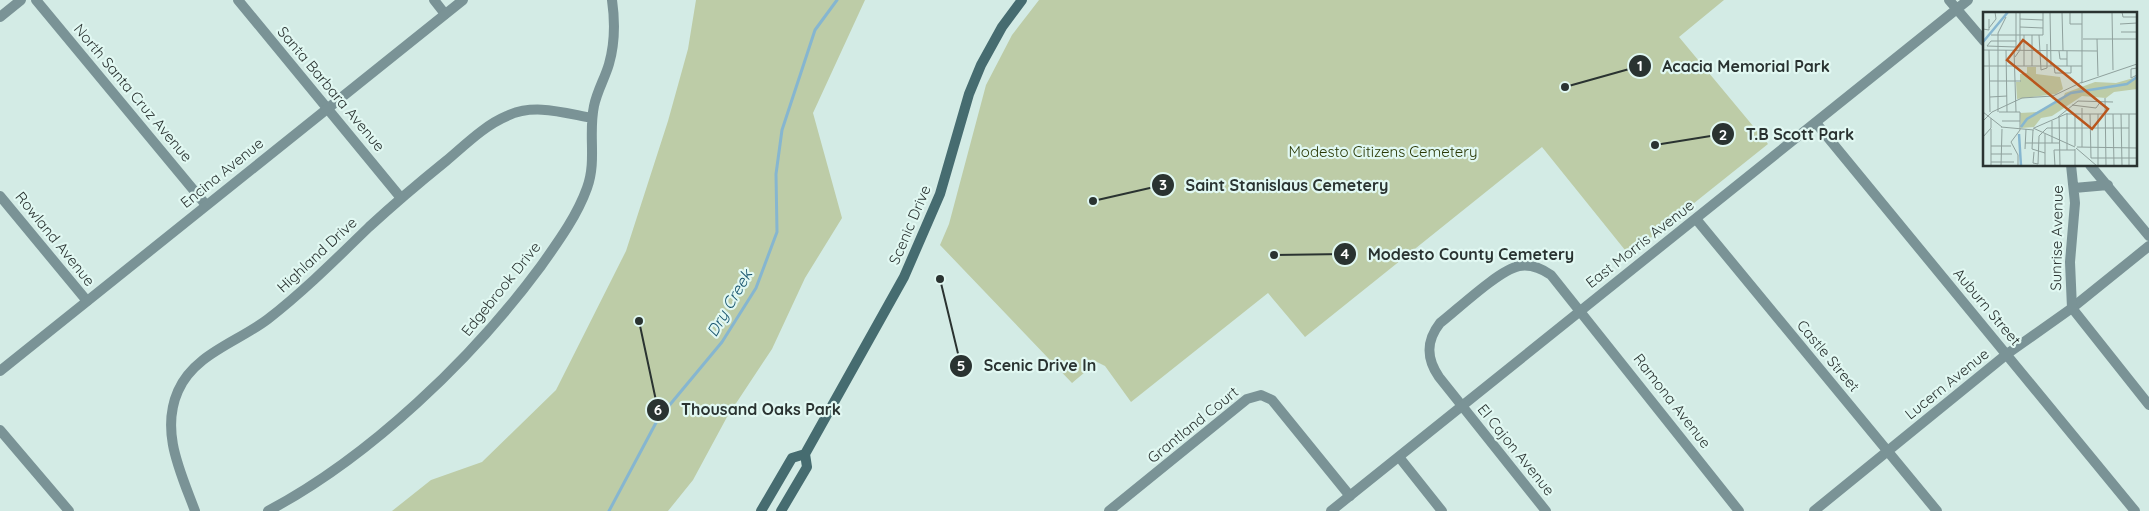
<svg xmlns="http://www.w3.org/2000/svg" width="2149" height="511" font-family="Quicksand,sans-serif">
<rect width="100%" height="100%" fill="#d3ebe5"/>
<!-- green -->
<path fill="#bdcca7" d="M 696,0 L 865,0 L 813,113 L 842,218 L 805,278 L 772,349 L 727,417 L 693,480 L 668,511 L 392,511 L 431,480 L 482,462 L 556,390 L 626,251 L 668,121 L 688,49 Z
M 1039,0 L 1724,0 L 1679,37 L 1768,144 L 1629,255 L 1542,147 L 1305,337 L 1268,293 L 1131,402 L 1105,366 L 1097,362 L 1072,383 L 940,245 L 949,224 L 986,85 L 1012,35 Z"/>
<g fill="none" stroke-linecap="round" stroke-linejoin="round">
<!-- stream -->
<path stroke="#86b6d0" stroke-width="3" d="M 609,511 L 658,419 L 722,342 L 756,288 L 777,232 L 776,174 L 782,130 L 815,30 L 837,0"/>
<!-- minor -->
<path stroke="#7a9396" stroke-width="10" d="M 36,0 L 206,205
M 238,0 L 401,198
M 434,0 L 445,14
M 0,17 L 21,0
M 1816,123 L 2135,511
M 0,196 L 87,301
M 1696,219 L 1937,511
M 0,430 L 69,511
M 195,511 C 181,473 160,432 178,391 C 194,354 238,342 268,319 C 304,291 336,259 369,227 C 394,204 420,182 446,161 C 465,145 485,125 507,116 C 534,103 564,113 592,118
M 268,511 C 370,457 473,358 541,266 C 558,242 577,216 587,188 C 597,161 588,134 594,106 C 597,91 605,78 609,64 C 615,43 615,21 612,0
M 1109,511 L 1247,399 L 1261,395 L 1272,400 L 1350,496
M 1546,511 L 1439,377 C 1426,358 1426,341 1440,323 C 1458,309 1499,270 1519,266 C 1531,264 1541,268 1551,275 L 1739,511
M 1814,511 L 2007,354 L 2072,308 L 2149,246"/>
<!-- tertiary -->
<path stroke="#7a9396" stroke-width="10" d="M 1949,0 L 1984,41
M 2071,165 L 2075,203 L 2070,262 L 2072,308 L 2149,405
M 2090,165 L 2149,236
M 2074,188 L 2108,185
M 0,371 L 463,0
M 1399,457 L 1442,511
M 1331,511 L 1968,0"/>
<!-- secondary -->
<path stroke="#466c70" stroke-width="10" d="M 761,511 L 792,458 L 805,454
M 781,511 L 807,467 L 805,454 L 904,277 L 940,194 L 969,94 L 981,65 L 1002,27 L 1022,0"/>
</g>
<g text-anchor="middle" stroke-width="4.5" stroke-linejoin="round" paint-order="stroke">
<!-- street labels -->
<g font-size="15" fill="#2a3331" stroke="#e1f8f2">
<text transform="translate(331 89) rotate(50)" y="5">Santa Barbara Avenue</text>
<text transform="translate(133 93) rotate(50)" y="5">North Santa Cruz Avenue</text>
<text transform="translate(222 173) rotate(-39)" y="5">Encina Avenue</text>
<text transform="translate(910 225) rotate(-67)" y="5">Scenic Drive</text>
<text transform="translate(2057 238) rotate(-89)" y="5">Sunrise Avenue</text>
<text transform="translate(55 239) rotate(51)" y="5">Rowland Avenue</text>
<text transform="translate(1640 244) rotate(-38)" y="5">East Morris Avenue</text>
<text transform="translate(317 255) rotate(-43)" y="5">Highland Drive</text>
<text transform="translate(501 289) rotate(-51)" y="5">Edgebrook Drive</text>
<text transform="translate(1987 307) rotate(50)" y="5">Auburn Street</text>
<text transform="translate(1828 356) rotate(50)" y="5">Castle Street</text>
<text transform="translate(1947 384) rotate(-39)" y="5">Lucern Avenue</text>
<text transform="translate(1672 401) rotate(52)" y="5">Ramona Avenue</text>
<text transform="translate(1193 425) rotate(-39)" y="5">Grantland Court</text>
<text transform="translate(1516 450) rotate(51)" y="5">El Cajon Avenue</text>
</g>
<!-- park labels -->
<g font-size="15" fill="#293805" stroke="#e1f8f2">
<text x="1383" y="157">Modesto Citizens Cemetery</text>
</g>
<!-- water labels -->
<g font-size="16" font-style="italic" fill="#13516c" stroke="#e1f8f2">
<text transform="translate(729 303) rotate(-60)" y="6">Dry Creek</text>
</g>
</g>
<!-- overview -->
<g transform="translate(1983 12)">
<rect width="154" height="154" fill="#d3ebe5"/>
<path d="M 44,55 L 53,55 L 53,62 L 77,65 L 80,77 L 73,82 L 34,87 L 33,70 L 37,70 L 37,62 L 44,61 ZM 154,65 L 154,77 L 131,80 L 123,86 L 99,84 L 69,104 L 58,106 L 51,115 L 38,116 L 37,101 L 55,100 L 80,86 L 82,81 L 112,70 L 133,71 Z" fill="#bdcca7"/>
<path fill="none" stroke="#86b6d0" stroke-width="2.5" d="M 0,30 L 25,0M 38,115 L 44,107 L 88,81 L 144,72 L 154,65M 36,122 L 38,154"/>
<path fill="none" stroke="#8fa19d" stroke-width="1" d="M 33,0 L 33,35 L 4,34 L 8,29 L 33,29M 67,0 L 68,54M 79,0 L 80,39M 87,0 L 87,12 L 99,12M 99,0 L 99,70M 129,0 L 130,58M 139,0 L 140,5 L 154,5M 37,7 L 60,8M 137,12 L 154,11M 37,15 L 60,16M 6,16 L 13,7 L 12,0M 0,17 L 6,18 L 6,7M 138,20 L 154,20M 8,23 L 60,23 L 60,0M 41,23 L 41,54M 49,23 L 49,54M 56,23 L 58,58 L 64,56 L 64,32M 100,27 L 154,27M 114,27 L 115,64M 0,38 L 114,39M 6,38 L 7,100M 23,38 L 24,100M 31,38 L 33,100M 76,39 L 77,47 L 84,47M 84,39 L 84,54M 32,45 L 37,38 L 37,0M 0,54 L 99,54M 71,54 L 72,61 L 88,61 L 88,54M 154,56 L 148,57 L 148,66 L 154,63M 7,69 L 38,69M 98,71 L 154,52M 7,85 L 24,84M 122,86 L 123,154M 89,93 L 113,96 L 118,89M 99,96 L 99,135M 0,100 L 19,115M 15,100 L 15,21 L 23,5M 16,100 L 37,100 L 37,118 L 28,130 L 35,143 L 35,154M 84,101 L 84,138M 92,102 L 92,134M 107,102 L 108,146 L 154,146M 115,102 L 115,154M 130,102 L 131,154M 138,102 L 139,154M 146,102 L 146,154M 76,104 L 77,154M 75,105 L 95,89 L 130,90M 0,109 L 9,100 L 39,86 L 70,84 L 99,70M 19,109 L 37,109M 69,109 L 69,131M 18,115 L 51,118M 50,116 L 92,135M 51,116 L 83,102 L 154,102M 50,118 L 49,137 L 62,141M 62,122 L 62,154M 0,125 L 8,116 L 8,106M 42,131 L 76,131M 8,134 L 28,134M 94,135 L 154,136M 93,136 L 114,154M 42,137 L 43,117M 92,137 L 92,154M 51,140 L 50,151 L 55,152 L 56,124 L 64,116 L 146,116M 8,142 L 29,142M 8,150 L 31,150M 8,154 L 8,117M 18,154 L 19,117M 72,154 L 71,138 L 92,138"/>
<path fill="#b9561d" fill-opacity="0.15" stroke="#b9561d" stroke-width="2.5" d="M 40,28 L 125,97 L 109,117 L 24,48 Z"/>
<rect width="154" height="154" fill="none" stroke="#2a3331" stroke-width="2.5"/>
</g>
<!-- callouts -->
<path fill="none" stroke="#2a3331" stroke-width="2" d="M1565 87L1640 66M1655 145L1723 134M1093 201L1163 185M1274 255L1345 254M940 279L961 366M639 321L658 410"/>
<g fill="#2a3331" stroke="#e1f8f2" stroke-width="2">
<circle cx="1565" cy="87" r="5"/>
<circle cx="1655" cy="145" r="5"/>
<circle cx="1093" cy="201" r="5"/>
<circle cx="1274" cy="255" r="5"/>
<circle cx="940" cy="279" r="5"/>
<circle cx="639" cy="321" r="5"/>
<circle cx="1640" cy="66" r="12"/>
<circle cx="1723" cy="134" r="12"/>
<circle cx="1163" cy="185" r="12"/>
<circle cx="1345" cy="254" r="12"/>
<circle cx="961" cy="366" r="12"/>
<circle cx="658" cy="410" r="12"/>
</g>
<g font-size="15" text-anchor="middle" font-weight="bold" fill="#fff">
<text x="1640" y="71">1</text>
<text x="1723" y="140">2</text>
<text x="1163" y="190">3</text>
<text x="1345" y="259">4</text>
<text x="961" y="371">5</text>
<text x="658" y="415">6</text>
</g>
<g font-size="16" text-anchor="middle" font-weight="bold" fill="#2a3331" stroke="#e1f8f2" stroke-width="4.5" stroke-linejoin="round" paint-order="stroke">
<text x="1746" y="72">Acacia Memorial Park</text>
<text x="1800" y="140">T.B Scott Park</text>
<text x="1287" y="191">Saint Stanislaus Cemetery</text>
<text x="1471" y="260">Modesto County Cemetery</text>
<text x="1040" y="371">Scenic Drive In</text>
<text x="761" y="415">Thousand Oaks Park</text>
</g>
</svg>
